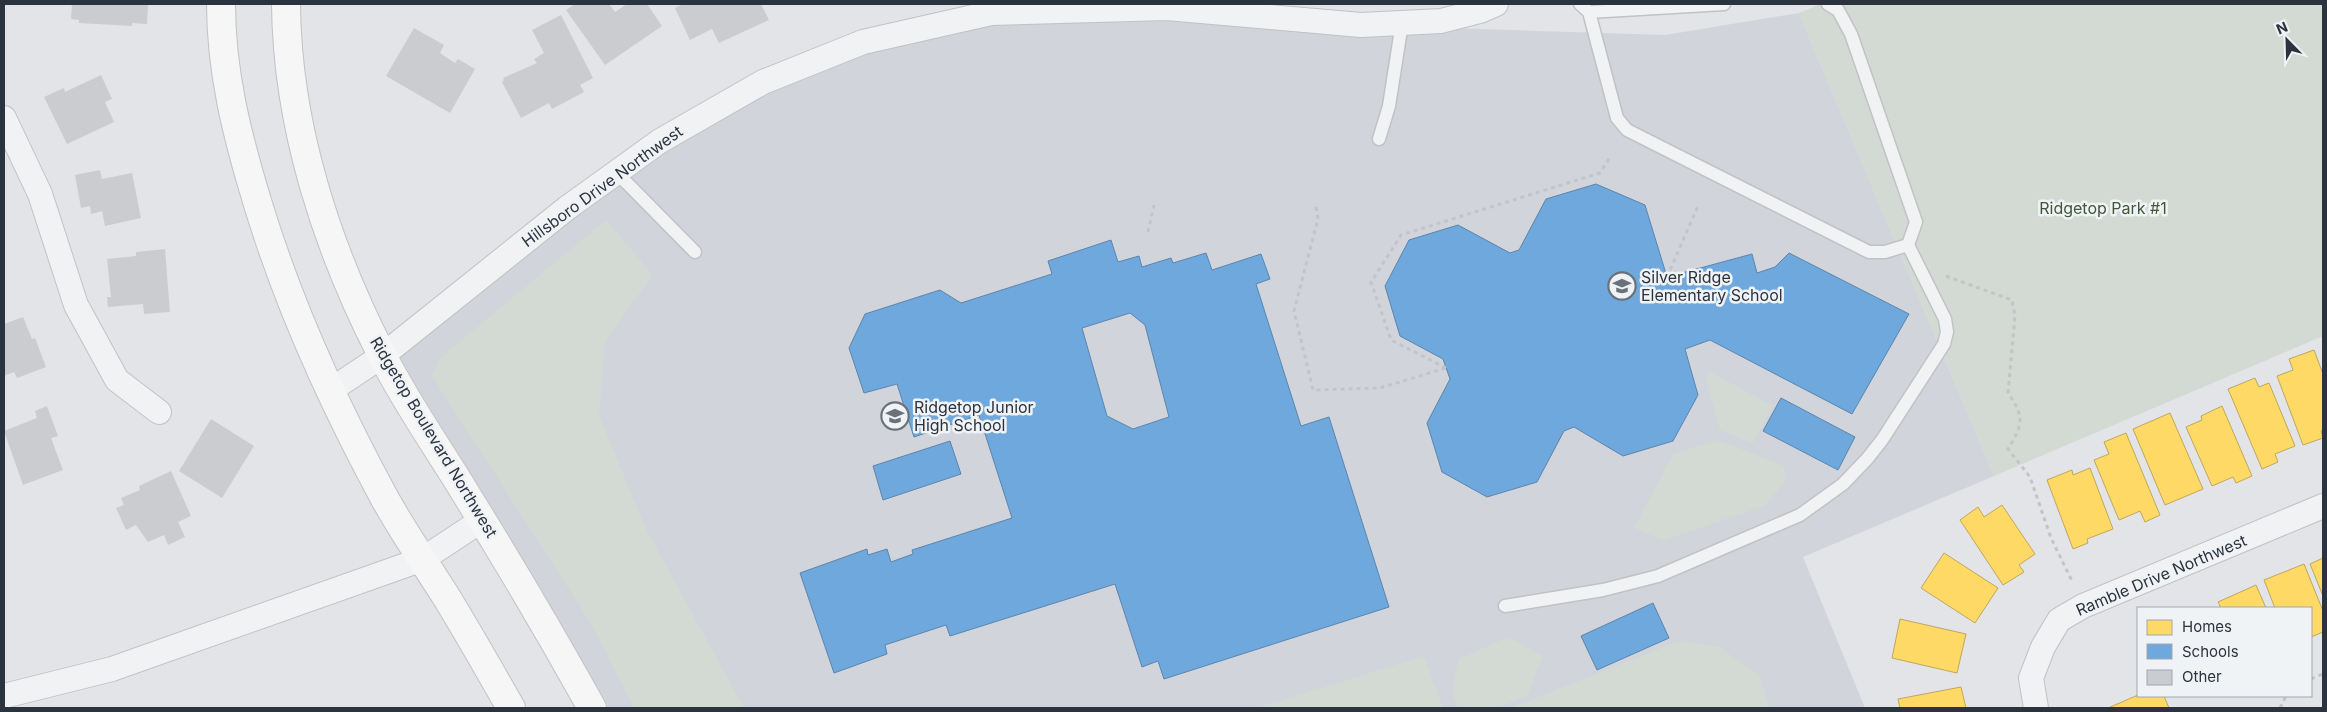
<svg xmlns="http://www.w3.org/2000/svg" width="2327" height="712" font-family="Inter,sans-serif">
<rect width="100%" height="100%" fill="#e2e4e7"/>
<!-- built -->
<path fill="#d1d4da" d="M 991,13 L 1665,35 L 1799,13 L 1994,476 L 1803,557 L 1865,708 L 592,708 L 382,356 L 403,339 L 763,82 Z"/>
<!-- green -->
<path fill="#d3dad3" d="M 1821,4 L 2323,4 L 2323,336 L 1994,476 L 1799,13 Z
M 606,220 L 653,275 L 605,341 L 599,416 L 646,529 L 744,708 L 634,708 L 592,625 L 432,376 L 439,359 Z
M 1710,372 L 1773,406 L 1753,443 L 1720,430 L 1706,379 Z
M 1718,440 L 1784,466 L 1786,481 L 1764,506 L 1664,540 L 1634,528 L 1673,454 Z
M 1508,637 L 1543,656 L 1527,696 L 1496,708 L 1458,708 L 1452,691 L 1459,659 Z
M 1679,641 L 1719,647 L 1759,675 L 1770,708 L 1511,708 Z
M 1424,656 L 1443,708 L 1257,708 Z"/>
<!-- homes -->
<path fill="#ffd966" stroke="#bfa75a" d="M 2314,350 L 2323,374 L 2323,430 L 2321,431 L 2323,438 L 2303,445 L 2277,376 L 2293,370 L 2289,359 Z
M 2255,378 L 2259,387 L 2269,383 L 2295,446 L 2275,454 L 2278,462 L 2262,469 L 2228,389 Z
M 2222,406 L 2252,476 L 2236,483 L 2233,477 L 2212,486 L 2186,427 L 2202,420 L 2201,416 Z
M 2170,413 L 2203,489 L 2165,505 L 2133,429 Z
M 2126,433 L 2160,515 L 2145,522 L 2140,511 L 2119,520 L 2094,460 L 2109,454 L 2104,442 Z
M 2090,468 L 2113,529 L 2087,539 L 2088,543 L 2073,549 L 2047,480 L 2072,470 L 2073,475 Z
M 2002,505 L 2035,554 L 2019,565 L 2024,572 L 2003,585 L 1960,520 L 1978,507 L 1984,517 Z
M 1944,553 L 1998,588 L 1975,623 L 1921,588 Z
M 2323,558 L 2323,596 L 2310,564 Z
M 2304,564 L 2323,611 L 2323,632 L 2311,637 L 2311,608 L 2275,608 L 2264,580 Z
M 2256,585 L 2266,608 L 2221,608 L 2218,602 Z
M 1900,619 L 1966,634 L 1957,673 L 1892,658 Z
M 1961,687 L 1966,708 L 1900,708 L 1898,699 Z
M 2138,695 L 2164,696 L 2169,708 L 2108,708 Z"/>
<!-- schools -->
<path fill="#6fa8dc" stroke="#5b85ad" fill-rule="evenodd" d="M 1596,184 L 1645,205 L 1667,277 L 1752,254 L 1757,273 L 1775,267 L 1789,253 L 1909,314 L 1852,414 L 1710,340 L 1685,349 L 1698,395 L 1673,441 L 1623,456 L 1574,427 L 1564,431 L 1537,482 L 1487,497 L 1442,472 L 1427,423 L 1450,379 L 1443,359 L 1400,336 L 1385,286 L 1409,240 L 1458,225 L 1510,253 L 1519,250 L 1546,199 Z
M 1111,240 L 1118,262 L 1139,256 L 1142,267 L 1171,258 L 1173,263 L 1206,253 L 1212,270 L 1261,254 L 1270,279 L 1256,284 L 1301,426 L 1329,417 L 1389,607 L 1164,679 L 1158,661 L 1142,667 L 1115,584 L 950,636 L 946,625 L 885,645 L 887,654 L 834,673 L 800,573 L 867,549 L 868,555 L 887,549 L 891,562 L 913,554 L 912,550 L 1012,518 L 979,415 L 914,437 L 897,384 L 864,393 L 849,348 L 865,314 L 940,290 L 961,303 L 1052,274 L 1048,261 ZM 1130,313 L 1145,325 L 1169,417 L 1133,429 L 1107,416 L 1082,328 Z
M 1781,398 L 1855,437 L 1838,470 L 1763,431 Z
M 950,441 L 961,474 L 883,500 L 873,466 Z
M 1653,603 L 1669,638 L 1597,670 L 1581,636 Z"/>
<!-- building -->
<path fill="#cbcccf" d="M 72,4 L 148,4 L 147,24 L 132,23 L 132,26 L 79,23 L 79,20 L 71,19 Z
M 575,4 L 609,4 L 615,12 L 627,4 L 647,4 L 662,26 L 605,65 L 566,10 Z
M 683,4 L 761,4 L 769,20 L 719,43 L 712,29 L 690,40 L 675,8 Z
M 561,15 L 593,78 L 580,85 L 584,92 L 552,109 L 549,103 L 521,118 L 502,82 L 504,80 L 503,78 L 537,63 L 534,59 L 544,53 L 532,30 Z
M 414,28 L 444,45 L 440,53 L 455,63 L 458,59 L 475,69 L 450,113 L 386,76 Z
M 101,75 L 112,99 L 105,102 L 114,122 L 67,144 L 44,97 L 64,88 L 65,92 Z
M 100,170 L 102,179 L 132,173 L 141,218 L 105,226 L 102,211 L 91,214 L 90,206 L 81,208 L 75,175 Z
M 165,249 L 170,312 L 144,314 L 143,304 L 108,307 L 107,297 L 111,297 L 107,259 L 136,256 L 136,252 Z
M 23,317 L 32,339 L 35,338 L 46,367 L 17,378 L 14,372 L 4,376 L 4,324 Z
M 47,406 L 58,436 L 51,438 L 63,470 L 23,485 L 4,431 L 37,418 L 35,411 Z
M 211,419 L 254,446 L 222,498 L 179,471 Z
M 171,471 L 191,516 L 178,522 L 185,537 L 168,545 L 164,535 L 148,542 L 136,525 L 126,530 L 116,508 L 124,505 L 121,498 L 140,490 L 139,486 Z"/>
<g fill="none" stroke-linecap="round" stroke-linejoin="round">
<!-- lane casing -->
<g stroke="#c1c2c5" stroke-width="15">
<path id="lane" d="M 1580,4 L 1589,12 L 1617,118 L 1627,130 L 1869,252 L 1885,252 L 1908,245 L 1916,222 L 1851,34 L 1838,10 L 1828,4
M 1589,12 L 1724,4
M 1379,139 L 1389,106 L 1402,23
M 616,172 L 695,252
M 1505,606 L 1603,590 L 1658,576 L 1800,515 L 1843,484 L 1867,459 L 1882,440 L 1944,344 L 1947,332 L 1945,319 L 1908,245"/>
</g>
<!-- street casing -->
<g stroke="#c1c2c5" stroke-width="26">
<path id="street" d="M 4,118 L 40,194 L 76,305 L 117,380 L 159,412
M 331,390 L 382,356 L 567,208 L 660,141 L 763,82 L 863,42 L 991,13 L 1167,8 L 1361,25 L 1441,21 L 1480,11 L 1496,4
M 4,696 L 112,669 L 423,559 L 482,520
M 2036,708 L 2031,678 L 2043,647 L 2059,620 L 2083,606 L 2323,506"/>
</g>
<!-- secondary casing -->
<g stroke="#c1c2c5" stroke-width="30">
<path id="secondary" d="M 221,4 C 221,72 237,135 257,201 C 288,304 334,405 385,499 C 404,533 426,565 447,598 C 469,634 490,671 511,708
M 286,4 C 287,126 327,248 382,355 C 407,405 441,452 469,499 C 512,568 553,638 592,708"/>
</g>
<!-- path -->
<path stroke="#c2c5c7" stroke-width="3" stroke-dasharray="4 4" stroke-linecap="butt" d="M 1316,207 L 1318,219 L 1294,311 L 1313,390 L 1380,388 L 1446,368
M 1148,232 L 1154,205
M 1946,276 L 2012,300 L 2015,316 L 2008,393 C 2025,417 2023,425 2008,449 L 2030,477 L 2051,538 L 2073,583
M 1667,277 L 1698,206
M 1446,368 L 1391,340 L 1371,282 L 1401,235 L 1600,173 L 1610,157
M 2311,679 L 2323,674
M 2280,708 L 2286,696"/>
<!-- lane -->
<use href="#lane" stroke="#f1f2f4" stroke-width="12"/>
<!-- street -->
<use href="#street" stroke="#f1f2f4" stroke-width="24"/>
<!-- secondary -->
<use href="#secondary" stroke="#f6f6f6" stroke-width="28"/>
</g>
<!-- icons -->
<defs>
<g id="school-ring" transform="scale(1.4375)"><circle r="9.5" fill="#f0f3f6" stroke="#6b7179" stroke-width="1.5"/><path d="M0-5L7-2L0 1L-7-2ZM-4 1L0 2.5L4 1V4Q0 6-4 4Z" fill="#6b7179"/></g>
</defs>
<g fill-rule="evenodd">
<use href="#school-ring" x="1622" y="286"/>
<use href="#school-ring" x="895" y="416"/>
</g>
<g text-anchor="middle" stroke-width="5" stroke-linejoin="round" paint-order="stroke">
<!-- street labels -->
<g font-size="16" fill="#2b333e" stroke="#f0f3f6">
<text transform="translate(602 186) rotate(-36)" y="6">Hillsboro Drive Northwest</text>
<text transform="translate(434 437) rotate(59)" y="6">Ridgetop Boulevard Northwest</text>
<text transform="translate(2161 575) rotate(-23)" y="6">Ramble Drive Northwest</text>
</g>
<!-- park labels -->
<g font-size="16" fill="#41583a" stroke="#f0f3f6">
<text x="2103" y="214">Ridgetop Park #1</text>
</g>
<!-- poi labels -->
<g font-size="16" fill="#2b333e" stroke="#f0f3f6" text-anchor="start">
<text x="1641" y="283">Silver Ridge<tspan x="1641" dy="18">Elementary School</tspan></text>
<text x="914" y="413">Ridgetop Junior<tspan x="914" dy="18">High School</tspan></text>
</g>
</g>
<!-- border -->
<rect width="2327" height="712" fill="none" stroke="#2b333e" stroke-width="10"/>
<!-- legend -->
<rect x="2137" y="607" width="175" height="90" fill="#f0f3f6" stroke="#a1a6ac"/>
<rect x="2147" y="620" width="25" height="15" fill="#ffd966" stroke="#a1a6ac"/>
<text x="2182" y="632" font-size="15" fill="#2b333e">Homes</text>
<rect x="2147" y="644" width="25" height="15" fill="#6fa8dc" stroke="#a1a6ac"/>
<text x="2182" y="657" font-size="15" fill="#2b333e">Schools</text>
<rect x="2147" y="670" width="25" height="15" fill="#cbcccf" stroke="#a1a6ac"/>
<text x="2182" y="682" font-size="15" fill="#2b333e">Other</text>
<!-- north arrow -->
<g transform="translate(2287 40) rotate(337)" stroke="#f0f3f6" stroke-width="4" paint-order="stroke">
<path d="M0-4L9 19L0 12L-9 19Z" fill="#2b333e"/>
<text y="-8" font-size="14" font-weight="bold" text-anchor="middle" fill="#2b333e">N</text>
</g>
</svg>
